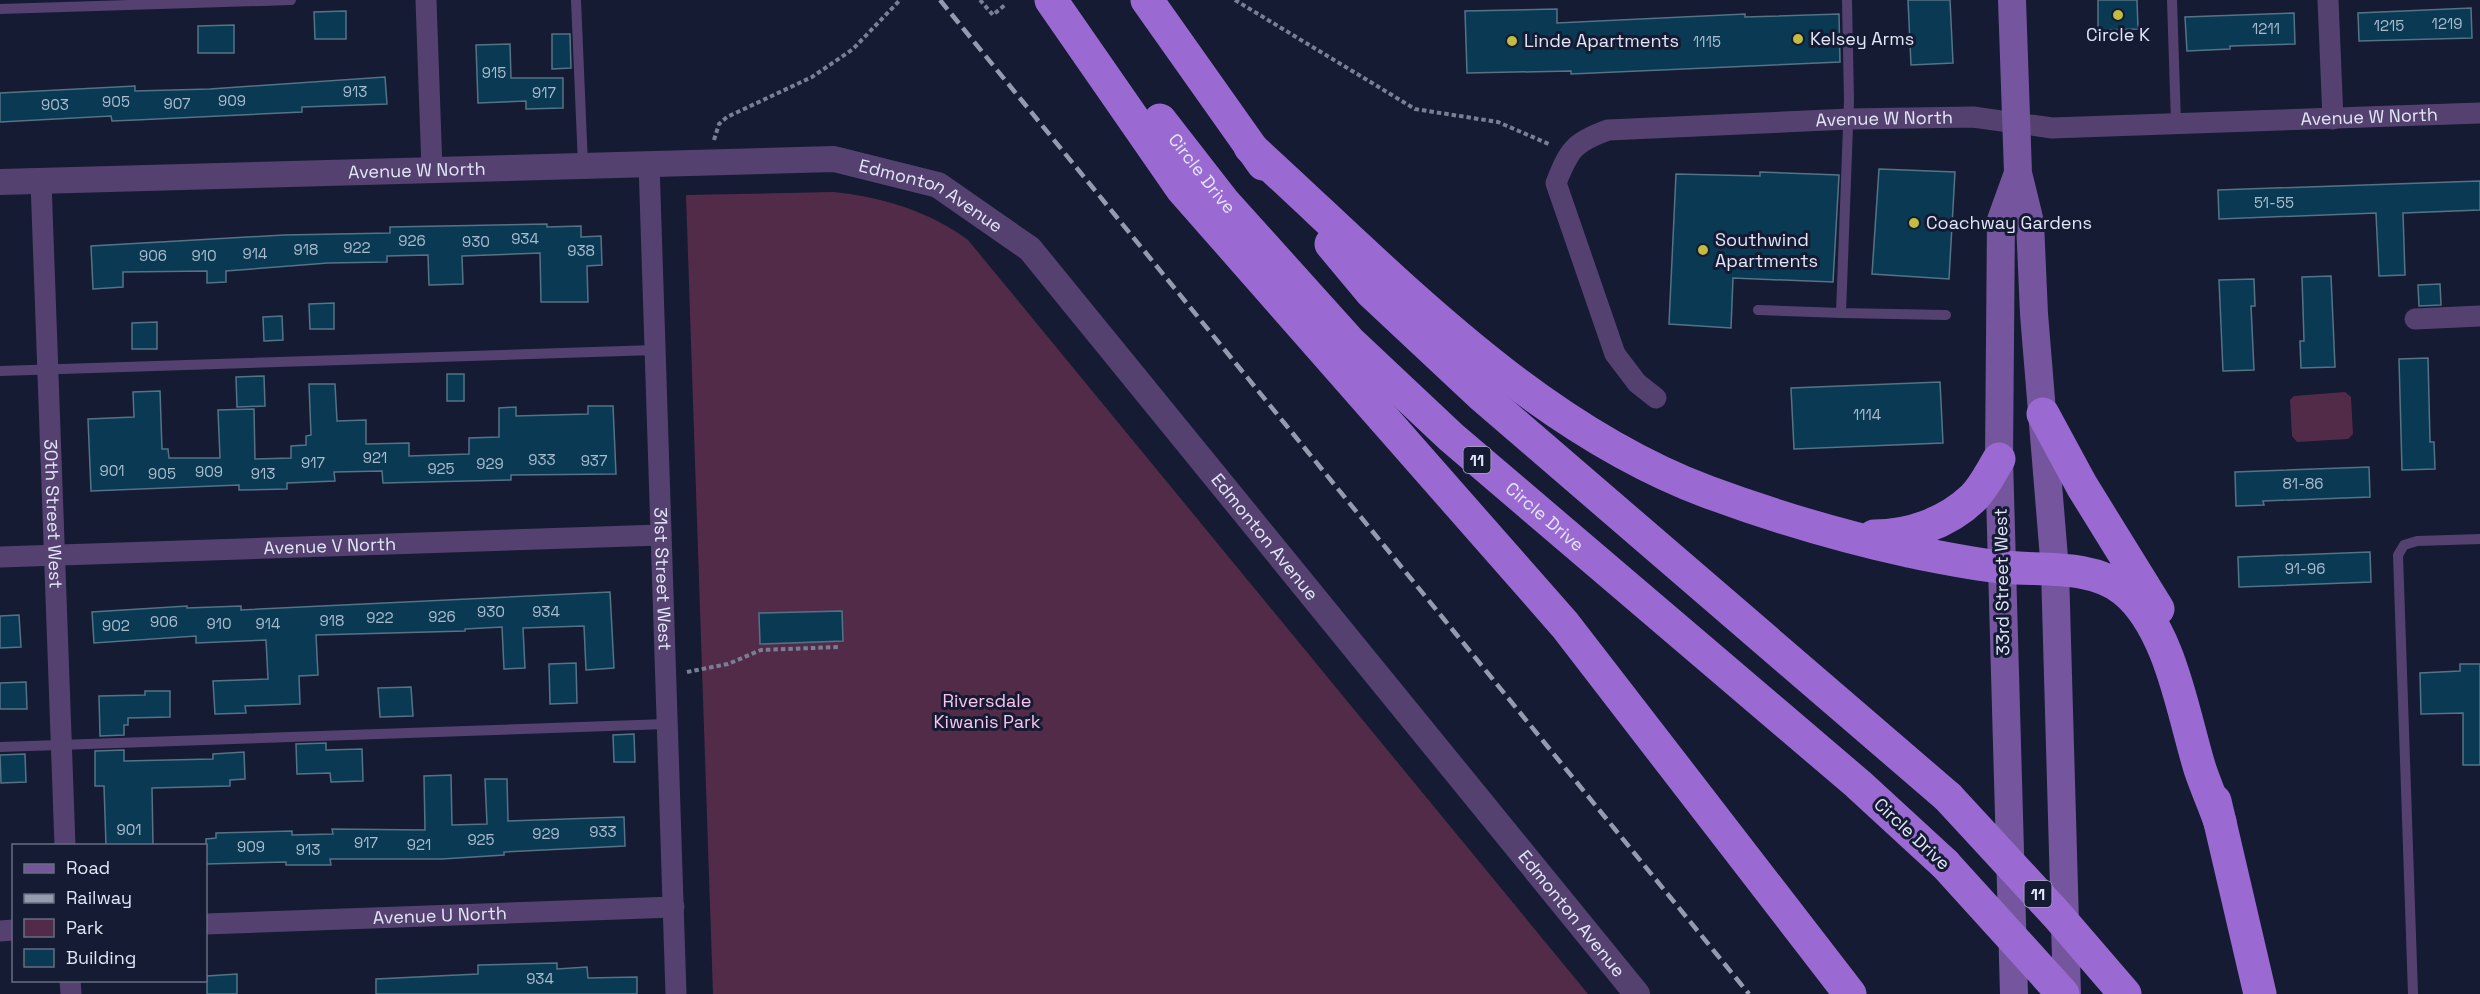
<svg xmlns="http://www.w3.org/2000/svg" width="2480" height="994" font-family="'Space Grotesk',sans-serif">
<rect width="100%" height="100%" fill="#151b33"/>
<!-- green -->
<path fill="#522b49" d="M 833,192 C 882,197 929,211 968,240 L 1588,994 L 713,994 L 686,195 Z
M 2345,392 L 2351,397 L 2353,434 L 2348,439 L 2297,442 L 2292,436 L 2290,400 L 2294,396 Z"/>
<!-- building -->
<path fill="#093953" stroke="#557387" stroke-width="1.5" d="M 1908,0 L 1950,0 L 1953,63 L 1911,65 Z
M 2098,0 L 2137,0 L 2138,29 L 2098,30 Z
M 2471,8 L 2472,38 L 2359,41 L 2358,13 Z
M 1557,9 L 1557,23 L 1745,14 L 1745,17 L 1839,14 L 1840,62 L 1571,74 L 1571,71 L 1467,73 L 1465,11 Z
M 346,11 L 346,39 L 315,39 L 314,12 Z
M 2294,13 L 2295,44 L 2230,46 L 2230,49 L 2187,51 L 2185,17 Z
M 234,25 L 234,53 L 198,53 L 198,26 Z
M 552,34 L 570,34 L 571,68 L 552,69 Z
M 510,44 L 511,78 L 563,78 L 563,108 L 526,109 L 526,101 L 478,103 L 476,45 Z
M 385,77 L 387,104 L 302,107 L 302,112 L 136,120 L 112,121 L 111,116 L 0,122 L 0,93 L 135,86 L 135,91 L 210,89 Z
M 1879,169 L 1955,172 L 1949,279 L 1872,274 Z
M 1760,172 L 1839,175 L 1833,282 L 1733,278 L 1731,328 L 1669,324 L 1676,174 L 1760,176 Z
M 2480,181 L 2480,210 L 2403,213 L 2405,275 L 2379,276 L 2376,213 L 2219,219 L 2218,190 Z
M 547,224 L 547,227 L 581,226 L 581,237 L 601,236 L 602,265 L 587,266 L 588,302 L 541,302 L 540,253 L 462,256 L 463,284 L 429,285 L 428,255 L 387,256 L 387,262 L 328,263 L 226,271 L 226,282 L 207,283 L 207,271 L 123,272 L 123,287 L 93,289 L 91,246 L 284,235 L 390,233 L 390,227 Z
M 2331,276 L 2335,367 L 2301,368 L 2300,341 L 2304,341 L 2302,277 Z
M 2254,279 L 2255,306 L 2251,306 L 2254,370 L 2223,371 L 2219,280 Z
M 2440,284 L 2441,305 L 2419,306 L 2418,285 Z
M 334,303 L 334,329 L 310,329 L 309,304 Z
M 282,316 L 283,340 L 264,341 L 263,317 Z
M 157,322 L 157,349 L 132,349 L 132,323 Z
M 2428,358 L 2430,442 L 2434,442 L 2435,469 L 2402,470 L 2399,359 Z
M 447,374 L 464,374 L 464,401 L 447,401 Z
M 264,376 L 265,406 L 237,407 L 236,377 Z
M 1940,382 L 1943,443 L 1794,449 L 1791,388 Z
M 309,384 L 335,384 L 337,421 L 366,420 L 366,444 L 409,443 L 409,456 L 469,454 L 469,438 L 499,437 L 499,408 L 516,407 L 516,416 L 588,414 L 588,406 L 613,406 L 616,474 L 511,475 L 511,480 L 383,483 L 382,471 L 334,472 L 335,481 L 287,483 L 287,489 L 239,490 L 239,485 L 91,491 L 88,419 L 134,417 L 133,392 L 160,391 L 162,449 L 168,449 L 169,458 L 220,458 L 218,410 L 254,409 L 255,459 L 291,458 L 291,446 L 306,445 L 306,436 L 311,435 Z
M 2369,467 L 2370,497 L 2263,501 L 2264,505 L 2236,506 L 2235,472 Z
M 2370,552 L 2371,582 L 2239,587 L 2238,557 Z
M 610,592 L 614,668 L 586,670 L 584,626 L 523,628 L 525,668 L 504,669 L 502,627 L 465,629 L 465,631 L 316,635 L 318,675 L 299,676 L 300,704 L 245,706 L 246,713 L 215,714 L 213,681 L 268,679 L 266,640 L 196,643 L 196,636 L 94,643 L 92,612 L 187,606 L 187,608 L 241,606 L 241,610 Z
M 842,611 L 843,641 L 760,644 L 759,613 Z
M 19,615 L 21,647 L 0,648 L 0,616 Z
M 576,663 L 577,703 L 550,704 L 549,664 Z
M 2460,664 L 2480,664 L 2480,765 L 2463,765 L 2463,713 L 2421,714 L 2420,673 L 2460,671 Z
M 26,682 L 27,709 L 0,709 L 0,683 Z
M 411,687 L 413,716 L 380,717 L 378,688 Z
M 145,691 L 170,691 L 170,717 L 128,718 L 128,725 L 124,725 L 124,735 L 100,736 L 99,696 L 145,695 Z
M 634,734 L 635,762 L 614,762 L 613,735 Z
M 326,743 L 326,750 L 362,749 L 363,781 L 331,782 L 330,773 L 297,774 L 296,744 Z
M 124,750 L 124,761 L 213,759 L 213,754 L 244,752 L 245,779 L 230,780 L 230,786 L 152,788 L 153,846 L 106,845 L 104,786 L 95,786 L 95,751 Z
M 25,754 L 26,782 L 1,783 L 0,755 Z
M 451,775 L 452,825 L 487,824 L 485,779 L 507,779 L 508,821 L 624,817 L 625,846 L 504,852 L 504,855 L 442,859 L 330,859 L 331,865 L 286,865 L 286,862 L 206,864 L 206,839 L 216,838 L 216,833 L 292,831 L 292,835 L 333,834 L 332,829 L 425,830 L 424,776 Z
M 557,963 L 557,969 L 587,967 L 588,978 L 637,977 L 637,994 L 376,994 L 376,979 L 478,974 L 478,965 Z
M 237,974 L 237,994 L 207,994 L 207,976 Z"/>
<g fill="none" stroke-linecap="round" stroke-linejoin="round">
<!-- path -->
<path stroke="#797f93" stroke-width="4" stroke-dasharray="4.5 3" stroke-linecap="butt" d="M 980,0 L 993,15 L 1006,4
M 1235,0 L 1415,109 L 1498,122 L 1551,145
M 714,140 L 719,124 L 727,117 L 812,77 L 853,49 L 900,0
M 687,672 L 728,664 L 761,650 L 838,647"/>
<!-- service -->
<path stroke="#55416f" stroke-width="10" d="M 576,0 L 583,165
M 1847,0 L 1849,100 L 1841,313 L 1946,315
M 2172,0 L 2176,123
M 0,9 L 291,0
M 1758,310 L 1841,313
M 0,371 L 655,350
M 0,747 L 667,724
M 2413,994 L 2398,555 L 2404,545 L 2417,541 L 2480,539"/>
<!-- minor -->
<g stroke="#55416f" stroke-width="21">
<path d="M 426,0 L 432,169"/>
<path d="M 2328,0 L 2333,119"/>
<path id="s1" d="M 649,163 L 676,994"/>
<path id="s2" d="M 41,181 L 65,846"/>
<path d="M 2415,319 L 2480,316"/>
<path id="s3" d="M 1656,398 L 1637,383 L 1615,354 L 1556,183 C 1569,150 1574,142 1608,130 L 1849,119 L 1973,117 L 2052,128 L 2480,113"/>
<path id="s4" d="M 0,557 L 661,535"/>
<path id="s5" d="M 206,924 L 674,907"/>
<path d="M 0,931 L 14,930"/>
<path d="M 70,980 L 71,994"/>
</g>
<!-- tertiary -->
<path stroke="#55416f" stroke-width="26" id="s6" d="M 0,182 L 834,159 L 938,185 L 1030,249 L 1637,994"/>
<!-- secondary -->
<path stroke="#75559d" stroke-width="28" d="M 2012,0 L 2018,173 L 2030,222 L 2034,314 L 2055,570 L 2067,994
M 2014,994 L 1999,459 L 2001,220 L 2018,173"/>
<!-- trunk -->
<g stroke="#9a6ad2" stroke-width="33">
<path d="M 1051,0 L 1182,189 L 1565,625 L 1850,994"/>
<path d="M 1147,0 L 1263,164"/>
<path id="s7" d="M 1160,120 L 1223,201 L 1350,342 L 1451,437 L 1858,784 L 1945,864"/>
<path d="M 1250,147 C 1389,273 1529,425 1708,492 C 1773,516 1840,536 1908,551 C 1939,557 1971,564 2002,567 C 2042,571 2091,564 2124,590 C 2171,628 2183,715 2200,769 C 2206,787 2214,805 2220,822"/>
<path d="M 1331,244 L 1371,292 L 1481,395 L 1948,797"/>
<path d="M 2043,414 L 2082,486 L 2158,609"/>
<path d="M 1874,536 C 1909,536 1947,523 1973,498 C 1984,487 1991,472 1999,459"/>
<path d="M 2215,801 L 2260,994"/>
</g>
<!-- rail -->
<path stroke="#959bae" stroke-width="4.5" stroke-dasharray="12 6" stroke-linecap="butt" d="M 940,0 L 1749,994"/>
<!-- trunk-bridge -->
<path stroke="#9a6ad2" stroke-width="33" d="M 1948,797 L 2057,915 L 2125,994
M 1945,864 L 2063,994"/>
</g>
<!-- markers -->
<g fill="#c4bc3e" stroke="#151b33" stroke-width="2">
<circle cx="2118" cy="15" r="6"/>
<circle cx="1798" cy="39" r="6"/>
<circle cx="1512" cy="41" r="6"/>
<circle cx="1914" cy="223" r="6"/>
<circle cx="1703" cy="250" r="6"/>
</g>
<g text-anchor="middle" stroke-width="6" stroke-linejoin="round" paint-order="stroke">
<!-- number labels -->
<g font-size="15" fill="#abbcce">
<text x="2447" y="29">1219</text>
<text x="2389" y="31">1215</text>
<text x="2266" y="34">1211</text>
<text x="1707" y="47">1115</text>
<text x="494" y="78">915</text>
<text x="355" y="97">913</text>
<text x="544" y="98">917</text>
<text x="232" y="106">909</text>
<text x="116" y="107">905</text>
<text x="177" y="109">907</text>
<text x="55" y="110">903</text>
<text x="2274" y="208">51-55</text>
<text x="525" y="244">934</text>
<text x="412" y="246">926</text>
<text x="476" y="247">930</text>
<text x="357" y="253">922</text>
<text x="306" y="255">918</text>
<text x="581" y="256">938</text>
<text x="255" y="259">914</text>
<text x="153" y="261">906</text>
<text x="204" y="261">910</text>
<text x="1867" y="420">1114</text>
<text x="375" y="463">921</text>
<text x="542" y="465">933</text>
<text x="594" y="466">937</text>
<text x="313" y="468">917</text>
<text x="490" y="469">929</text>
<text x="441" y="474">925</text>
<text x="112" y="476">901</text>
<text x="209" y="477">909</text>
<text x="162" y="479">905</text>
<text x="263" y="479">913</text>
<text x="2303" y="489">81-86</text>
<text x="2305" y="574">91-96</text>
<text x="491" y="617">930</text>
<text x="546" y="617">934</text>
<text x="442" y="622">926</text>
<text x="380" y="623">922</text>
<text x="332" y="626">918</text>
<text x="164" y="627">906</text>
<text x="219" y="629">910</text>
<text x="268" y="629">914</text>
<text x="116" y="631">902</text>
<text x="129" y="835">901</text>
<text x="603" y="837">933</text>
<text x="546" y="839">929</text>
<text x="481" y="845">925</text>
<text x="366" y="848">917</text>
<text x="419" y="850">921</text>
<text x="251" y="852">909</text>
<text x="308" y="855">913</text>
<text x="540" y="984">934</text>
</g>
<!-- shield labels -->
<g fill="#151b33" stroke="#a4aabc" stroke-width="1.5">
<rect x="1463.5" y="447" width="27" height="26" rx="4.5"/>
<rect x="2024.5" y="881" width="27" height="26" rx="4.5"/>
</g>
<g font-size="16" font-weight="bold" fill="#e1e7f7">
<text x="1477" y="466">11</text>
<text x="2038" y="900">11</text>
</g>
<!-- poi labels -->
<g font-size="18" fill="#e1e7f7" stroke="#151b33" text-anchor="start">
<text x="2118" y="41" text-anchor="middle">Circle K</text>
<text x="1810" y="45">Kelsey Arms</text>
<text x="1524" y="47">Linde Apartments</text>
<text x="1926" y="229">Coachway Gardens</text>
<text x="1715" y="246">Southwind<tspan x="1715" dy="21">Apartments</tspan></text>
</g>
<!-- street labels -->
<g font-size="18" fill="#e1e7f7" stroke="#151b33">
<text dy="6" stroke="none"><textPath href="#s3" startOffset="1082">Avenue W North</textPath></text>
<text dy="6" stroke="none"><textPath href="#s3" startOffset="596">Avenue W North</textPath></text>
<text dy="6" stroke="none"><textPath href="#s6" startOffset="417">Avenue W North</textPath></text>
<text dy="6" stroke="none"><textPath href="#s7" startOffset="68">Circle Drive</textPath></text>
<text dy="6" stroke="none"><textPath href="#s6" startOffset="939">Edmonton Avenue</textPath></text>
<text dy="6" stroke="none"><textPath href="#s2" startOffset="333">30th Street West</textPath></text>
<text dy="6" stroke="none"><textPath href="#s7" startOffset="554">Circle Drive</textPath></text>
<text dy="6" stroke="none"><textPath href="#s6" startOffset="1425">Edmonton Avenue</textPath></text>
<text dy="6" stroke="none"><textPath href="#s4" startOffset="330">Avenue V North</textPath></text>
<text dy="6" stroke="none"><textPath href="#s1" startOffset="416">31st Street West</textPath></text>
<text transform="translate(2002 582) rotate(-91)" y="6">33rd Street West</text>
<text transform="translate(1912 834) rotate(43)" y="6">Circle Drive</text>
<text dy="6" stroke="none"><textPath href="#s6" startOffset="1911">Edmonton Avenue</textPath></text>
<text dy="6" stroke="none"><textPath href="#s5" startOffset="234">Avenue U North</textPath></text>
</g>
<!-- park labels -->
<g font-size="18" fill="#fcc3ed" stroke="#151b33">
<text x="987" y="707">Riversdale<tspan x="987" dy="21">Kiwanis Park</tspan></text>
</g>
</g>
<!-- legend -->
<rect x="12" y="844" width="195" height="138" fill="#151b33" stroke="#676d81" stroke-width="1.5"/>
<rect x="24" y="864" width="30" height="9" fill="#75559d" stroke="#676d81" stroke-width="1.5"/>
<text x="66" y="874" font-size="18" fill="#e1e7f7">Road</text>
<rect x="24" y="894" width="30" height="9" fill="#959bae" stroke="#676d81" stroke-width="1.5"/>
<text x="66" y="904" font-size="18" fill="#e1e7f7">Railway</text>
<rect x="24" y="919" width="30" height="18" fill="#522b49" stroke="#676d81" stroke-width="1.5"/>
<text x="66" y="934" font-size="18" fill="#e1e7f7">Park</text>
<rect x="24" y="949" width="30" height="18" fill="#093953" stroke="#676d81" stroke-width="1.5"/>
<text x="66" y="964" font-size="18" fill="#e1e7f7">Building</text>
</svg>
